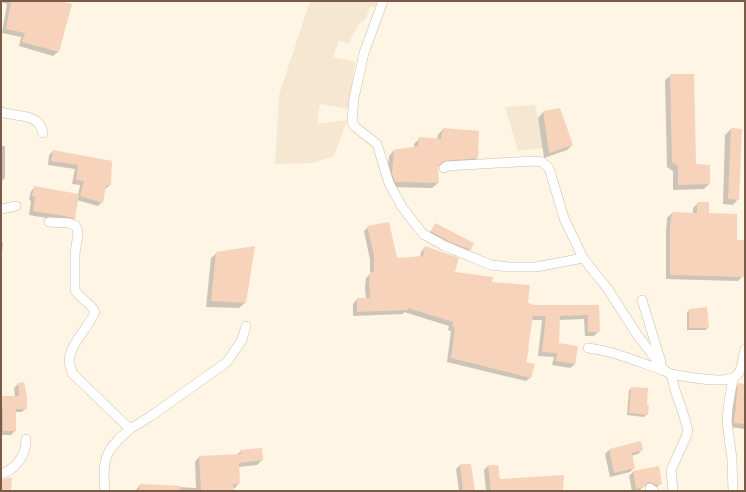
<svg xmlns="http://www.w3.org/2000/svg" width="746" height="492" font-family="'IBM Plex Sans',sans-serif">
<rect width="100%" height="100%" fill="#fef5e5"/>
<!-- residential -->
<path fill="#f6e7d3" d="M 310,1 L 379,1 L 376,7 L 370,7 L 365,20 L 359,24 L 348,44 L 339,40 L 333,57 L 355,62 L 349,109 L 320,104 L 317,124 L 347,120 L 334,156 L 313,163 L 275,164 L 279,95 Z
M 535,105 L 543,148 L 518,151 L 505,107 Z"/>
<!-- shadow -->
<path fill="#0003" d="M 1,1 L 57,1 L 58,52 L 53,56 L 19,46 L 21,37 L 2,33 L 7,4 L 1,2 Z
M 671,75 L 695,165 L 709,166 L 709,184 L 704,189 L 673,190 L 673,171 L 667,167 L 665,80 Z
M 543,112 L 572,145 L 567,150 L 544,158 L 538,118 Z
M 443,129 L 477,158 L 471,163 L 438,166 L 438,183 L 432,188 L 390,187 L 387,179 L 389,156 L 394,150 L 414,148 L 414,144 L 420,138 L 437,139 L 438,135 Z
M 731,129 L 741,130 L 738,199 L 733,205 L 723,204 L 725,135 Z
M 1,146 L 5,146 L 5,178 L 1,182 Z
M 53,151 L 111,161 L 110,185 L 105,189 L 102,202 L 98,206 L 77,200 L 74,219 L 70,222 L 29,215 L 31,201 L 29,200 L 31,191 L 35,187 L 78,195 L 80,185 L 72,184 L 75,169 L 48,165 L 49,155 Z
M 698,203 L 736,241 L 743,276 L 738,281 L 666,279 L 666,232 L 667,218 L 672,213 L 693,214 L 693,208 Z
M 435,225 L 470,250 L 466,254 L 427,236 Z
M 368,227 L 396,259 L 420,257 L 421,252 L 425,247 L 454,273 L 491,283 L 532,306 L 598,306 L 599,331 L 594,336 L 585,336 L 584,319 L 559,320 L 558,344 L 577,347 L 575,364 L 570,368 L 552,365 L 554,357 L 538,356 L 542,320 L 531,320 L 525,363 L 531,377 L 526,381 L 447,362 L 451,331 L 448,330 L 449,326 L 404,312 L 403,314 L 353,316 L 353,304 L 357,299 L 366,299 L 365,288 L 366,278 L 370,274 L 370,260 L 364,231 Z
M 1,243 L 3,243 L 1,263 Z
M 217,253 L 245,303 L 239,308 L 206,307 L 211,258 Z
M 690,310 L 708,327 L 706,330 L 687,330 L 687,312 Z
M 1,366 L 2,366 L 1,392 Z
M 24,383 L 26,408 L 22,412 L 15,412 L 15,431 L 11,435 L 1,435 L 1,397 L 15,397 L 14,388 L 18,384 Z
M 739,384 L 745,385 L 745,429 L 730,427 L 734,389 Z
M 632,388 L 647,414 L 644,417 L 627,415 L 629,390 Z
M 640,443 L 642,450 L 638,454 L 631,456 L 634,468 L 630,472 L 610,477 L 605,454 L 609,450 Z
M 241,451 L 262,460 L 257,465 L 239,467 L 239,483 L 235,488 L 232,488 L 233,491 L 135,491 L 140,485 L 196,488 L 195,462 L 199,457 L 236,455 Z
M 460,465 L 474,491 L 459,491 L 456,469 Z
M 488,466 L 499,480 L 562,491 L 486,491 L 484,470 Z
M 633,472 L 661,483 L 657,487 L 651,488 L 647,486 L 644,486 L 639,491 L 632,491 L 629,476 Z"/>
<!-- building -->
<path fill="#f6d3ba" d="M 11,1 L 60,1 L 72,4 L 59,52 L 22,42 L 25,33 L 6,29 Z
M 670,74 L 694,74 L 696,164 L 710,165 L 710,184 L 678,185 L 678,166 L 672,162 Z
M 560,108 L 573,145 L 549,153 L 543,111 Z
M 443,128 L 479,131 L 478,158 L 444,161 L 438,166 L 439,183 L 395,182 L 392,173 L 394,150 L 418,146 L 419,137 L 441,139 Z
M 731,128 L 742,129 L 739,200 L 728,199 Z
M 53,150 L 112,161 L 111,185 L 106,185 L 103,203 L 80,196 L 84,181 L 76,180 L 78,165 L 51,161 Z
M 34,186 L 79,194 L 75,219 L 70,217 L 33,211 L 35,197 L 32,196 Z
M 697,202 L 709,202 L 709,213 L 737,214 L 737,240 L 744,240 L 744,277 L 670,275 L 670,226 L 672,212 L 697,213 Z
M 389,222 L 397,258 L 423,256 L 425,246 L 459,258 L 455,272 L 493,277 L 492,282 L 530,285 L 528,303 L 533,304 L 533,305 L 599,305 L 600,332 L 588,332 L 588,315 L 560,316 L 559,343 L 578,346 L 575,364 L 556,361 L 557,353 L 542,352 L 546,316 L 533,316 L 528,349 L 529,349 L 526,362 L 535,364 L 531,378 L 451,358 L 455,327 L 452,326 L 453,322 L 408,308 L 408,310 L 357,312 L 357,298 L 370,298 L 369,283 L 370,272 L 374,272 L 374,255 L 367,226 Z
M 435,223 L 474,243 L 471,250 L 448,241 L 431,231 Z
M 255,246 L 246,303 L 211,301 L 216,252 Z
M 707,307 L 709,328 L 689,328 L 689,309 Z
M 24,382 L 27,396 L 27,409 L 16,409 L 16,431 L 3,431 L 3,409 L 1,409 L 1,396 L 19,396 L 18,383 Z
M 738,383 L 745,384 L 745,424 L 734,423 Z
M 631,387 L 648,388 L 647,405 L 649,405 L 648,415 L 629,413 Z
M 641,441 L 643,450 L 632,453 L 635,468 L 614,473 L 609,449 Z
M 262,448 L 263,460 L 239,463 L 240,484 L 233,484 L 234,491 L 201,491 L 199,456 L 241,454 L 240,450 Z
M 460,464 L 471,464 L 475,491 L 463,491 Z
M 488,465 L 498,465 L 500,479 L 564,475 L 563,491 L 491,491 Z
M 659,466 L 662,484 L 656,485 L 651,482 L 648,482 L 644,487 L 636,489 L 633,471 Z
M 8,478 L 12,478 L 11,491 L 1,491 L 2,485 L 1,485 L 1,480 Z
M 140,484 L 181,486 L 180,491 L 139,491 Z"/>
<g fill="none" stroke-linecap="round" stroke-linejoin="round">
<!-- minor casing -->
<g stroke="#d1bcaa" stroke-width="10">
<path id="minor" d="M 383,1 L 364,53 L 354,98 L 352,121 L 354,126 L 377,144 L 389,183 L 402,207 L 423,234 L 445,246 L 491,265 L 509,267 L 536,267 L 583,258
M 1,112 C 12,116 31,114 39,124 C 41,126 42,130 43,133
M 444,168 L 447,166 L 533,161 L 542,162 L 549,168 L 564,218 L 583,258 L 607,288 L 638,336 L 665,371 L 671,374 L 675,390 L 683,413 L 688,430 L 686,437 L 671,470 L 673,491
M 1,209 L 16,206
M 49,222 L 69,223 L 76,226 L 78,233 L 75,254 L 75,290 C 80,299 91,303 95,312 C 89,327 68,346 69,363 C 70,366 72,370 72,373 L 130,429 C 122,436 111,445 107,456 C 103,465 104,481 105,491
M 642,300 L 661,362
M 588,348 C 614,351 641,363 665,371
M 671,374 C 685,376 727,386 737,375 C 743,369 743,356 745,349
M 130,429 L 151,416 L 227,362 L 242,340 L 246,326
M 1,474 C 16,469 26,456 26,439
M 650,488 L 654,491
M 733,491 L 732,459 L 727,422 L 728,408 L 733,378"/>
</g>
<!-- minor -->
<use href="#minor" stroke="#fff" stroke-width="9"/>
</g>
<!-- border -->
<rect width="746" height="492" fill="none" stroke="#795b48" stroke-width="4"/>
</svg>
